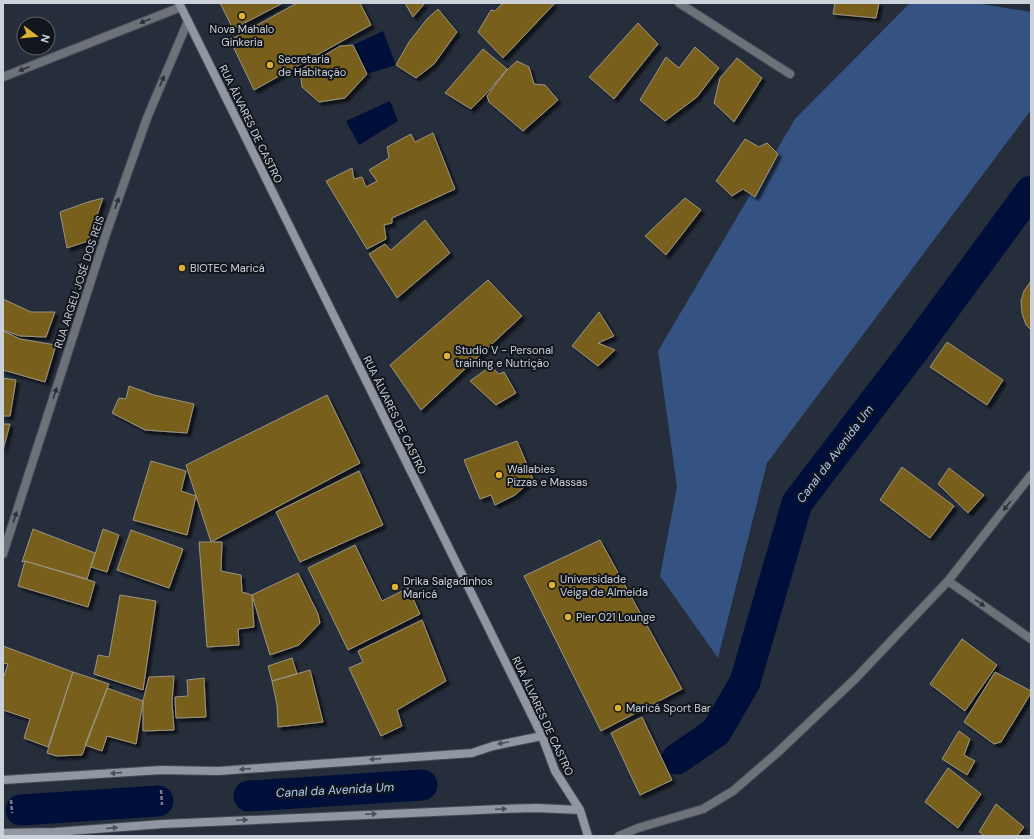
<svg xmlns="http://www.w3.org/2000/svg" width="1034" height="839" font-family="'DM Sans',sans-serif">
<defs>
<filter id="shadow"><feDropShadow dx="3.5" dy="3.5" stdDeviation="1" flood-color="#0009"/></filter>
</defs>
<rect width="100%" height="100%" fill="#262e3b"/>
<!-- green -->
<path fill="#345382" d="M 910,3 L 975,3 L 1031,12 L 1031,110 L 767,463 L 718,658 L 660,576 L 677,487 L 658,351 L 795,119 Z"/>
<!-- water -->
<path fill="#000f3a" d="M 383,31 L 396,65 L 367,74 L 353,45 Z
M 390,101 L 398,121 L 359,145 L 346,121 Z"/>
<g fill="none" stroke-linecap="round" stroke-linejoin="round">
<!-- canal -->
<path stroke="#000f3a" stroke-width="31" d="M 677,759 L 716,732 L 745,682 L 797,503 L 914,350 L 1031,191
M 249,796 L 422,785
M 21,810 L 158,801"/>
</g>
<!-- building -->
<path fill="#785f1d" stroke="#9b9482" filter="url(#shadow)" d="M 220,3 L 283,3 L 233,29 Z
M 297,3 L 360,3 L 371,25 L 254,90 L 230,40 Z
M 405,3 L 425,3 L 413,17 Z
M 503,3 L 555,3 L 503,58 L 478,32 L 491,10 L 495,11 Z
M 835,3 L 879,3 L 876,18 L 833,14 Z
M 438,9 L 457,32 L 434,64 L 416,78 L 396,65 L 409,42 L 427,19 Z
M 638,23 L 658,44 L 614,99 L 589,77 Z
M 353,45 L 367,74 L 345,98 L 319,102 L 302,87 L 300,70 L 340,46 Z
M 695,47 L 719,68 L 697,97 L 665,121 L 640,100 L 666,57 L 679,68 Z
M 483,49 L 507,69 L 489,91 L 471,109 L 445,93 Z
M 737,58 L 762,78 L 734,122 L 714,103 L 720,78 Z
M 517,61 L 529,67 L 534,84 L 545,85 L 558,100 L 523,131 L 489,102 L 487,96 L 507,70 Z
M 433,133 L 455,189 L 392,218 L 392,223 L 384,225 L 386,239 L 367,249 L 326,181 L 352,168 L 354,179 L 362,177 L 366,187 L 377,181 L 369,170 L 389,158 L 387,147 L 411,134 L 415,142 Z
M 745,139 L 759,147 L 767,143 L 778,154 L 755,197 L 743,189 L 732,196 L 716,181 Z
M 103,198 L 88,241 L 67,248 L 60,212 L 88,202 Z
M 685,198 L 701,210 L 666,255 L 645,236 Z
M 425,220 L 450,253 L 397,298 L 369,254 L 385,244 L 391,250 Z
M 488,280 L 522,316 L 421,410 L 390,365 Z
M 1031,281 L 1031,330 L 1026,325 L 1022,313 L 1021,301 L 1024,291 Z
M 3,299 L 31,312 L 55,312 L 46,337 L 20,336 L 3,330 Z
M 599,312 L 614,336 L 598,343 L 615,350 L 598,366 L 572,346 Z
M 3,331 L 20,339 L 56,345 L 45,382 L 3,370 Z
M 947,342 L 1003,380 L 987,405 L 930,367 Z
M 491,366 L 499,374 L 504,372 L 516,393 L 496,405 L 470,381 Z
M 3,378 L 16,380 L 10,416 L 3,416 Z
M 129,386 L 154,395 L 194,404 L 187,433 L 145,430 L 112,413 L 119,398 L 126,399 Z
M 327,395 L 360,463 L 211,542 L 186,465 Z
M 3,424 L 10,424 L 3,450 Z
M 517,441 L 533,479 L 515,495 L 495,505 L 491,495 L 480,499 L 464,460 Z
M 151,461 L 186,471 L 181,491 L 196,496 L 187,535 L 133,520 Z
M 902,467 L 954,506 L 930,538 L 880,500 Z
M 949,468 L 984,495 L 968,513 L 938,484 Z
M 359,471 L 383,525 L 300,562 L 276,512 Z
M 33,529 L 95,553 L 87,579 L 25,561 L 22,562 Z
M 103,529 L 119,535 L 107,572 L 91,567 Z
M 131,530 L 183,549 L 169,588 L 117,570 Z
M 600,540 L 682,689 L 601,731 L 524,576 Z
M 199,542 L 222,542 L 221,571 L 241,575 L 242,592 L 252,595 L 254,627 L 238,629 L 239,645 L 207,647 Z
M 355,545 L 382,601 L 408,588 L 420,614 L 348,650 L 308,568 Z
M 25,561 L 95,582 L 88,607 L 18,586 Z
M 298,573 L 318,614 L 320,623 L 299,645 L 270,655 L 252,595 Z
M 120,595 L 156,601 L 143,690 L 94,674 L 98,655 L 109,657 Z
M 422,620 L 446,681 L 397,710 L 402,726 L 381,736 L 349,668 L 363,662 L 358,651 Z
M 962,639 L 997,665 L 965,711 L 930,684 Z
M 3,646 L 73,672 L 48,747 L 24,738 L 30,719 L 3,710 L 3,679 L 8,664 L 3,663 Z
M 292,658 L 297,674 L 272,681 L 268,666 Z
M 310,670 L 323,722 L 278,727 L 277,705 L 272,681 Z
M 73,672 L 109,684 L 82,755 L 56,756 L 47,753 Z
M 995,672 L 1031,691 L 1031,693 L 1001,742 L 994,744 L 964,722 Z
M 174,676 L 172,702 L 174,730 L 143,731 L 143,701 L 149,677 Z
M 204,678 L 206,717 L 176,718 L 175,697 L 188,696 L 187,680 Z
M 107,688 L 143,701 L 136,744 L 107,736 L 102,751 L 85,745 Z
M 642,717 L 672,780 L 640,795 L 611,733 Z
M 959,731 L 970,739 L 964,755 L 975,761 L 967,775 L 942,759 Z
M 948,768 L 981,794 L 958,828 L 925,802 Z
M 996,804 L 1024,827 L 1017,836 L 985,836 L 979,832 Z"/>
<g fill="none" stroke-linecap="round" stroke-linejoin="round">
<!-- street casing -->
<g stroke="#444c58" stroke-width="10">
<path id="street" d="M 679,3 L 790,74
M 3,77 L 181,7
M 3,554 L 106,234 L 147,118 L 188,21
M 948,581 L 1031,639
M 619,836 L 638,828 L 703,809 L 733,791 L 777,753 L 855,679 L 948,581 L 1031,475"/>
</g>
<!-- secondary casing -->
<g stroke="#444c58" stroke-width="10">
<path id="secondary" d="M 179,3 L 542,736 L 555,771 L 580,810 L 588,836
M 3,780 L 161,770 L 218,771 L 472,753 L 493,746 L 542,736
M 3,833 L 55,832 L 163,824 L 501,809 L 537,808 L 580,810"/>
</g>
<!-- path -->
<path stroke="#777e89" stroke-width="2.5" stroke-dasharray="4 2" stroke-linecap="butt" d="M 161,790 L 162,805
M 11,800 L 12,813"/>
<!-- street -->
<use href="#street" stroke="#6d7178" stroke-width="8"/>
<!-- secondary -->
<use href="#secondary" stroke="#9097a2" stroke-width="8"/>
</g>
<!-- one-way arrows -->
<defs><path id="oneway-solid" d="M-6-.8H1V-3.2L6.5 0L1 3.2V.8H-6Z"/></defs>
<g fill="#2d3138">
<use href="#oneway-solid" transform="translate(145 21) rotate(158)"/>
<use href="#oneway-solid" transform="translate(24 69) rotate(159)"/>
<use href="#oneway-solid" transform="translate(162 81) rotate(-67)"/>
<use href="#oneway-solid" transform="translate(117 203) rotate(-71)"/>
<use href="#oneway-solid" transform="translate(55 393) rotate(-72)"/>
<use href="#oneway-solid" transform="translate(1007 506) rotate(128)"/>
<use href="#oneway-solid" transform="translate(15 517) rotate(-72)"/>
<use href="#oneway-solid" transform="translate(980 603) rotate(35)"/>
</g>
<g fill="#4b5058">
<use href="#oneway-solid" transform="translate(503 743) rotate(168)"/>
<use href="#oneway-solid" transform="translate(375 759) rotate(176)"/>
<use href="#oneway-solid" transform="translate(245 769) rotate(176)"/>
<use href="#oneway-solid" transform="translate(116 773) rotate(176)"/>
<use href="#oneway-solid" transform="translate(501 809) rotate(-2)"/>
<use href="#oneway-solid" transform="translate(371 814) rotate(-3)"/>
<use href="#oneway-solid" transform="translate(242 820) rotate(-3)"/>
<use href="#oneway-solid" transform="translate(112 828) rotate(-5)"/>
</g>
<!-- markers -->
<g fill="#deb133" stroke="#12161c" stroke-width="1.5">
<circle cx="242" cy="16" r="4"/>
<circle cx="270" cy="65" r="4"/>
<circle cx="182" cy="268" r="4"/>
<circle cx="447" cy="356" r="4"/>
<circle cx="499" cy="475" r="4"/>
<circle cx="552" cy="585" r="4"/>
<circle cx="395" cy="587" r="4"/>
<circle cx="568" cy="617" r="4"/>
<circle cx="618" cy="708" r="4"/>
</g>
<g text-anchor="middle" stroke-width="4" stroke-linejoin="round" paint-order="stroke">
<!-- poi labels -->
<g font-size="11" fill="#ccd2da" stroke="#12161c" text-anchor="start">
<text x="242" y="33" text-anchor="middle">Nova Mahalo<tspan x="242" dy="13">Ginkeria</tspan></text>
<text x="278" y="63">Secretaria<tspan x="278" dy="13">de Habitação</tspan></text>
<text x="190" y="272">BIOTEC Maricá</text>
<text x="455" y="354">Studio V - Personal<tspan x="455" dy="13">training e Nutrição</tspan></text>
<text x="507" y="473">Wallabies<tspan x="507" dy="13">Pizzas e Massas</tspan></text>
<text x="560" y="583">Universidade<tspan x="560" dy="13">Veiga de Almeida</tspan></text>
<text x="403" y="585">Drika Salgadinhos<tspan x="403" dy="13">Maricá</tspan></text>
<text x="576" y="621">Pier 021 Lounge</text>
<text x="626" y="712">Maricá Sport Bar</text>
</g>
<!-- street labels -->
<g font-size="11" fill="#ccd2da" stroke="#12161c">
<text transform="translate(251 124) rotate(64)" y="4">RUA ÁLVARES DE CASTRO</text>
<text transform="translate(79 282) rotate(-72)" y="4">RUA ARGEU JOSÉ DOS REIS</text>
<text transform="translate(395 415) rotate(64)" y="4">RUA ÁLVARES DE CASTRO</text>
<text transform="translate(543 716) rotate(65)" y="4">RUA ÁLVARES DE CASTRO</text>
</g>
<!-- water labels -->
<g font-size="12" font-style="italic" fill="#adcbf8" stroke="#12161c">
<text transform="translate(835 454) rotate(-53)" y="4">Canal da Avenida Um</text>
<text transform="translate(335 790) rotate(-3)" y="4">Canal da Avenida Um</text>
</g>
</g>
<!-- border -->
<rect width="1034" height="839" fill="none" stroke="#ccd2da" stroke-width="8"/>
<!-- north arrow -->
<g transform="translate(36 36) rotate(106)"><circle r="19" fill="#12161c" stroke="#5c6168"/>
<path d="M0-3L7 15L0 10L-7 15Z" fill="#deb133"/>
<text y="-6" font-size="11" font-weight="bold" text-anchor="middle" fill="#ccd2da">N</text>
</g>
</svg>
